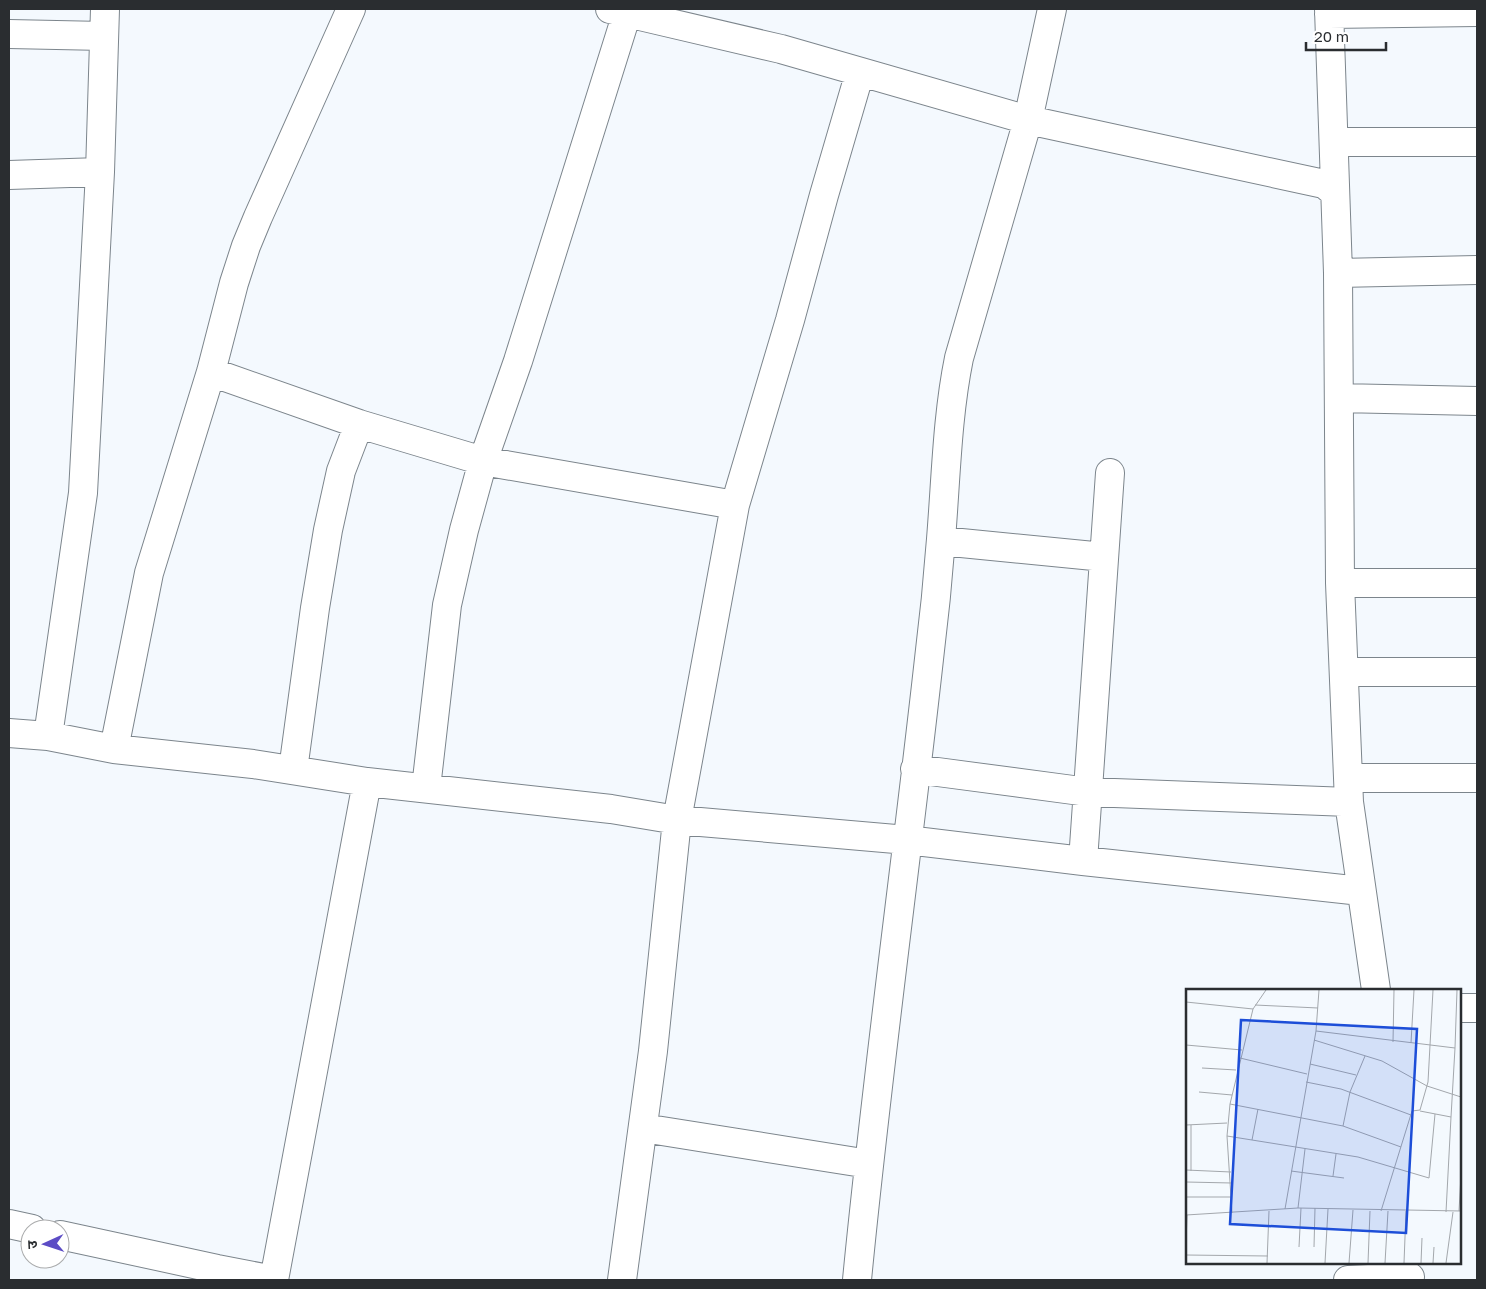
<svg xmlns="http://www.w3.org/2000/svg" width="1486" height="1289" font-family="'Golos Text','Noto Sans Devanagari',sans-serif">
<rect width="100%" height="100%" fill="#f4f9fe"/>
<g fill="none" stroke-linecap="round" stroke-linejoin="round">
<!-- minor casing -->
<g stroke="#7c858c" stroke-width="30">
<path id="minor" d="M 610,9 L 781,49 L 1028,120 L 1324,184 L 1335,193
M 1329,9 L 1338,273 L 1340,583 L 1349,802 L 1376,990
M 1329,14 L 1477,12
M 9,34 L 104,36
M 1334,142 L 1477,142
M 9,175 L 100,172
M 1338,273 L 1477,270
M 211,372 L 359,424 L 483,461 L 735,505
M 1339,398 L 1477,401
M 941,541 L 1104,557
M 1340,583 L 1477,583
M 1344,672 L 1477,672
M 9,733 L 48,736 L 114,749 L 253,764 L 367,782 L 611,809 L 677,820 L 907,840 L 1083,861 L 1361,891
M 48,736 L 83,493 L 100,172 L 105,9
M 114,749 L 149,573 L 211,372 L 234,283 L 246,246 L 258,217 L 351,9
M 915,769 L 1088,792 L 1349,802
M 293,770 L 315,608 L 328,530 L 341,471 L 359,424
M 1348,778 L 1477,778
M 426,788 L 447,605 L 464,530 L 483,461 L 518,361 L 627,13
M 1083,861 L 1110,473
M 1460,1008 L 1477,1008
M 643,1128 L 869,1164
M 9,1224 L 32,1229
M 60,1235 L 217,1269 L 274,1280
M 274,1280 L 367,782
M 622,1280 L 653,1051 L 677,820 L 735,505 L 790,320 L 824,195 L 860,72
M 857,1280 C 877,1073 906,866 929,659 C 934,619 938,579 941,539 C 946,478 947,417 959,358 L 1028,120 L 1052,9
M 1348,1280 L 1410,1277"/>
</g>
<!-- minor -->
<use href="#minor" stroke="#fff" stroke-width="28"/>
</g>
<!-- overview -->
<g transform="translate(1186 989)">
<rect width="275" height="275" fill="#f4f9fe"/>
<path fill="none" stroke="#a3a7ac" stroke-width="1" d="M 0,13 L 67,20M 69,16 L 132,19M 130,42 L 269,59 L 271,1M 128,51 L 196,72 L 241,97 L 275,108M 207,53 L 208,1M 225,54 L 228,1M 0,56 L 56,61M 54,69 L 121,85M 124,75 L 170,86M 16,79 L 50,81M 120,93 L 155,100 L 225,126M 13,103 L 46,106M 44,115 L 157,137 L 215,158M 234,122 L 265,128 L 260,223M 265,128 L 269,59M 0,136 L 41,134M 5,136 L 5,182M 157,137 L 164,103 L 179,67M 41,147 L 172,168 L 243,189 L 249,125M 66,151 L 72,120M 0,181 L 45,183M 105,182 L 158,189M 147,187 L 150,165M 0,193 L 46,194M 0,208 L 46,208M 112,219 L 119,160M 99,220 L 130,42 L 133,1M 195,222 L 226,122 L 234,121 L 242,93 L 247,1M 273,222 L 275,186M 46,224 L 41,147 L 44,115 L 67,20 L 80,1M 0,226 L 112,219 L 275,222M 0,255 L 1,226M 113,258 L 115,219M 128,258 L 129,219M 0,266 L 82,267M 81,274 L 83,222M 139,274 L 142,220M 163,274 L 167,221M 182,274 L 184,222M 199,274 L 202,222M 218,274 L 220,222M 235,274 L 236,249M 247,274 L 248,258M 260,274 L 267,223"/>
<path fill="#1d4ed8" fill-opacity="0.15" stroke="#1d4ed8" stroke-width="2.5" d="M 55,31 L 231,40 L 220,244 L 44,235 Z"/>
<rect width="275" height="275" fill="none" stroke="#2a2d30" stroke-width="2.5"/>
</g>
<!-- border -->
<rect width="1486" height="1289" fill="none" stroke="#2a2d30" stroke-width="20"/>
<!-- north arrow -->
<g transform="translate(45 1244) rotate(267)"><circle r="24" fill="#ffffff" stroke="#aaabac"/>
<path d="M0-4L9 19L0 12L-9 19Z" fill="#5c4cc5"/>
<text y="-8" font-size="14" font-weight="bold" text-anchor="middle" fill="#2a2d30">उ</text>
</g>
<!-- scale -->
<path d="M1306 42v8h80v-8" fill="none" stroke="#2a2d30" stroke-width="2.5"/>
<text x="1314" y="42" font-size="15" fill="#2a2d30" stroke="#ffffff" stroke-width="4" paint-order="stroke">20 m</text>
</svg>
